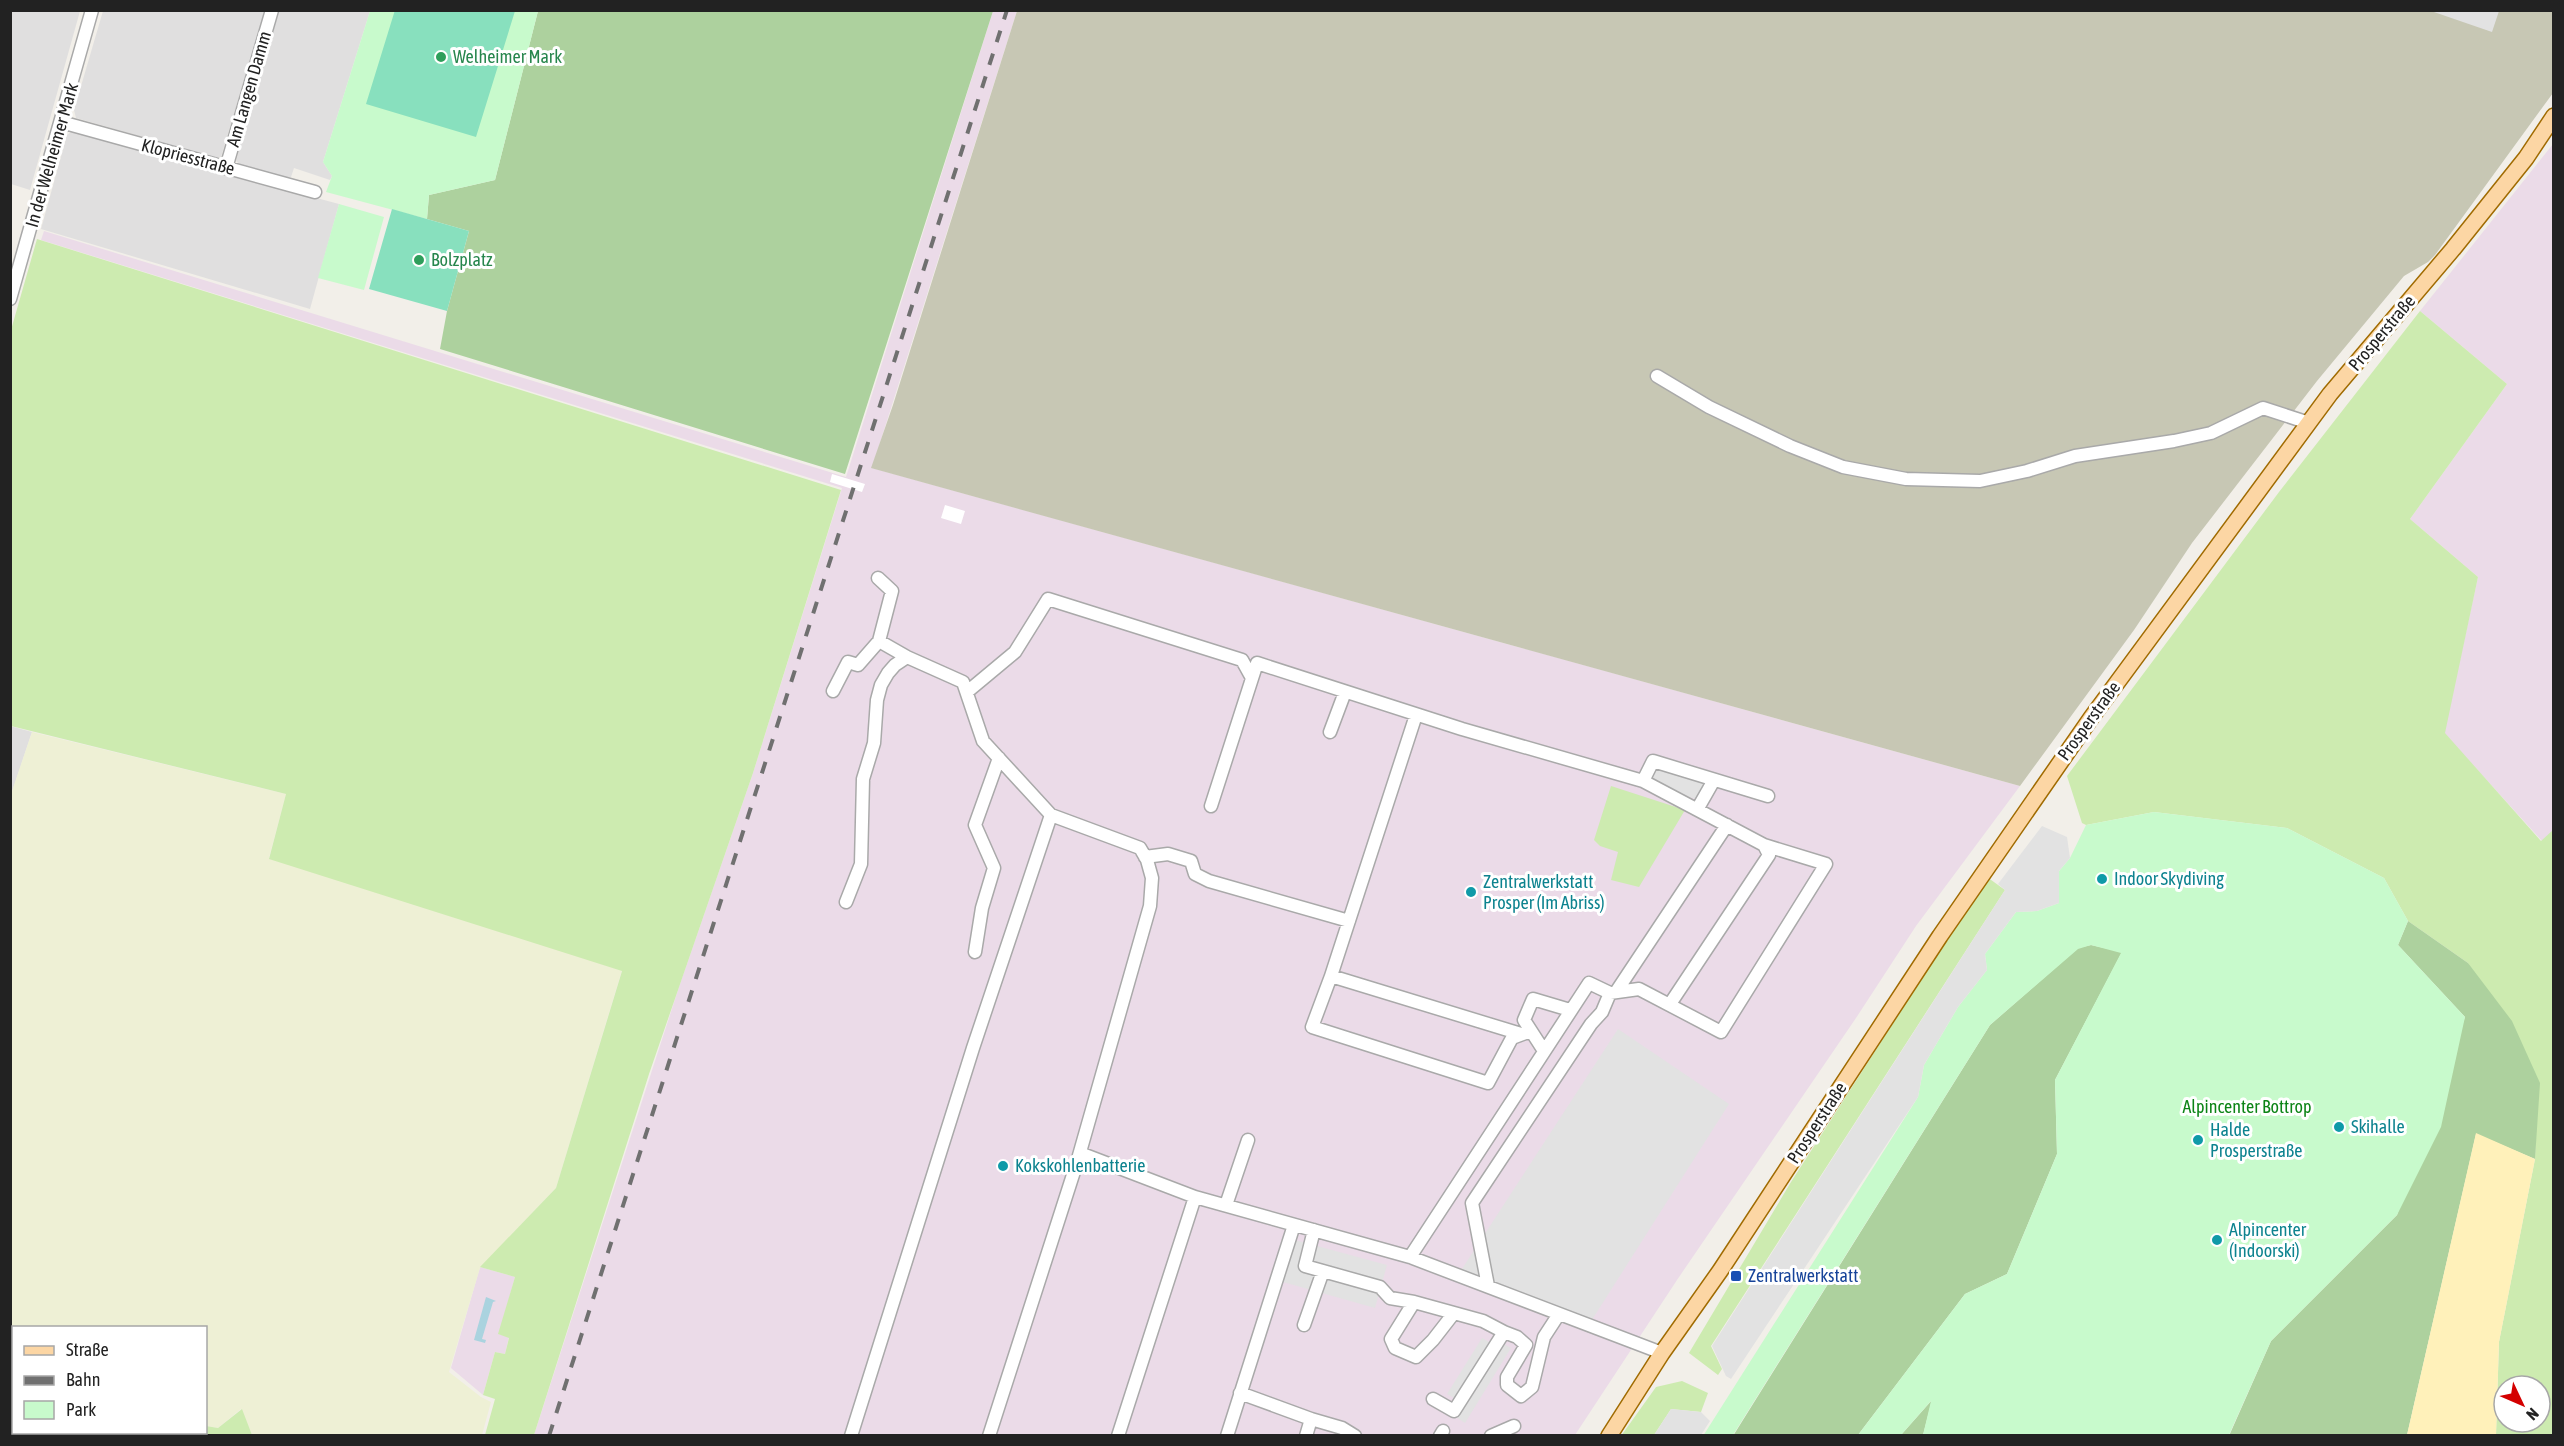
<svg xmlns="http://www.w3.org/2000/svg" width="2564" height="1446" font-family="'Asap Condensed',sans-serif">
<rect width="100%" height="100%" fill="#f2efe9"/>
<!-- residential -->
<path fill="#e0dfdf" d="M 10,11 L 80,11 L 30,190 L 11,184 Z
M 103,11 L 265,11 L 221,157 L 217,158 L 76,118 L 74,110 Z
M 279,11 L 370,11 L 323,162 L 332,176 L 330,180 L 294,168 L 291,177 L 288,178 L 241,165 L 236,161 Z
M 71,132 L 339,204 L 310,309 L 41,229 L 67,135 Z
M 10,726 L 32,732 L 12,792 L 10,791 Z"/>
<!-- industrial -->
<path fill="#ebdbe8" d="M 993,11 L 1017,11 L 872,468 L 2020,786 L 1916,926 L 1856,1018 L 1677,1280 L 1575,1435 L 534,1435 L 679,987 L 753,773 L 842,488 L 41,240 L 44,231 L 846,477 Z
M 2553,144 L 2554,830 L 2542,841 L 2444,733 L 2478,577 L 2410,519 L 2507,384 L 2420,311 Z
M 480,1267 L 515,1277 L 499,1334 L 509,1337 L 505,1354 L 495,1352 L 483,1395 L 451,1368 Z"/>
<!-- construction -->
<path fill="#c7c7b4" d="M 1017,11 L 2553,11 L 2553,93 L 2435,255 L 2428,262 L 2404,276 L 2317,381 L 2192,543 L 2134,630 L 2020,786 L 871,468 L 893,405 Z"/>
<!-- farmland -->
<path fill="#eef0d5" d="M 32,732 L 286,794 L 269,858 L 622,970 L 556,1188 L 480,1268 L 449,1372 L 481,1397 L 491,1402 L 482,1435 L 252,1435 L 241,1409 L 218,1428 L 206,1426 L 206,1328 L 14,1328 L 13,1398 L 11,1397 L 10,791 L 12,791 Z"/>
<!-- grass -->
<path fill="#cdebb0" fill-rule="evenodd" d="M 37,239 L 841,490 L 753,773 L 649,1074 L 534,1435 L 485,1435 L 495,1399 L 483,1395 L 495,1352 L 505,1354 L 509,1338 L 498,1334 L 515,1277 L 480,1267 L 556,1188 L 622,971 L 269,859 L 286,794 L 11,726 L 11,330 Z
M 2420,311 L 2507,384 L 2410,519 L 2478,577 L 2445,733 L 2541,841 L 2553,830 L 2553,1435 L 2496,1435 L 2499,1342 L 2535,1159 L 2536,1125 L 2468,963 L 2408,921 L 2384,878 L 2287,828 L 2154,812 L 2086,825 L 2082,823 L 2067,776 L 2279,492 ZM 2504,1386 L 2540,1386 L 2540,1422 L 2504,1422 Z
M 1611,786 L 1685,810 L 1639,887 L 1611,880 L 1618,852 L 1600,846 L 1594,840 Z
M 1987,877 L 2005,890 L 1711,1346 L 1722,1369 L 1718,1375 L 1689,1353 L 1791,1182 Z
M 1682,1381 L 1708,1393 L 1701,1412 L 1671,1409 L 1654,1435 L 1621,1436 L 1656,1387 Z
M 11,1397 L 13,1398 L 14,1432 L 206,1432 L 206,1426 L 218,1428 L 242,1409 L 252,1435 L 11,1435 Z"/>
<!-- forest -->
<path fill="#add19e" d="M 538,11 L 993,11 L 845,474 L 440,349 L 447,311 L 469,231 L 427,219 L 429,195 L 495,180 Z
M 2408,921 L 2468,963 L 2512,1021 L 2540,1083 L 2535,1159 L 2476,1134 L 2407,1435 L 2229,1436 L 2271,1341 L 2397,1215 L 2465,1017 L 2398,945 Z
M 2091,945 L 2122,952 L 2055,1080 L 2057,1154 L 2007,1274 L 1965,1294 L 1858,1435 L 1733,1436 L 1990,1025 L 2078,948 Z
M 1932,1400 L 1923,1435 L 1901,1435 Z"/>
<!-- sand -->
<path fill="#fff1ba" d="M 2476,1133 L 2535,1159 L 2499,1342 L 2496,1435 L 2407,1435 Z"/>
<!-- park -->
<path fill="#c8facc" d="M 370,11 L 538,11 L 495,180 L 429,195 L 427,219 L 326,192 L 332,176 L 323,162 Z
M 339,204 L 384,217 L 364,290 L 318,278 Z
M 2154,812 L 2287,828 L 2384,878 L 2408,921 L 2398,945 L 2465,1017 L 2441,1127 L 2397,1215 L 2271,1341 L 2229,1435 L 1923,1435 L 1931,1401 L 1901,1435 L 1858,1435 L 1965,1294 L 2007,1274 L 2057,1154 L 2055,1080 L 2121,953 L 2091,945 L 2078,949 L 1990,1025 L 1733,1435 L 1703,1436 L 1918,1097 L 1924,1065 L 1958,1007 L 1987,970 L 1985,954 L 2016,912 L 2037,911 L 2059,903 L 2059,871 L 2070,858 L 2086,825 Z"/>
<!-- pitch -->
<path fill="#88e0be" d="M 395,10 L 515,11 L 476,137 L 366,104 Z
M 392,209 L 469,231 L 447,311 L 369,289 Z"/>
<!-- parking -->
<path fill="#e2e2e2" d="M 2431,11 L 2499,11 L 2492,32 Z
M 1653,761 L 1707,778 L 1698,800 L 1643,781 Z
M 2042,826 L 2067,837 L 2070,858 L 2059,871 L 2059,903 L 2037,911 L 2016,912 L 1985,954 L 1987,970 L 1958,1007 L 1924,1065 L 1918,1097 L 1731,1379 L 1726,1376 L 1712,1346 L 2005,890 L 1998,884 Z
M 1618,1029 L 1729,1104 L 1590,1323 L 1460,1272 Z
M 1295,1240 L 1387,1265 L 1375,1308 L 1283,1282 Z
M 1482,1338 L 1491,1343 L 1456,1399 L 1447,1394 Z
M 1502,1343 L 1511,1348 L 1465,1423 L 1456,1417 Z
M 1671,1409 L 1701,1412 L 1710,1421 L 1701,1435 L 1654,1435 Z"/>
<!-- water -->
<path fill="#aad3df" d="M 486,1297 L 496,1301 L 493,1302 L 482,1339 L 486,1340 L 485,1343 L 474,1340 Z"/>
<!-- pier -->
<path fill="#fff" d="M 832,474 L 865,484 L 862,492 L 830,482 Z
M 945,505 L 965,511 L 961,524 L 941,518 Z"/>
<g fill="none" stroke-linecap="round" stroke-linejoin="round">
<!-- minor casing -->
<g stroke="#a9a9a9" stroke-width="15">
<path id="minor" d="M 61,122 L 315,192
M 226,168 L 272,10
M 10,299 L 92,10
M 1657,376 L 1709,407 L 1790,446 L 1843,467 L 1906,479 L 1980,481 L 2027,471 L 2075,456 L 2174,441 L 2211,433 L 2263,408 L 2309,423
M 878,578 L 892,591 L 879,641
M 833,691 L 848,662 L 858,665 L 879,641 L 907,657 L 963,682 L 983,741 L 1051,815 L 973,1048 L 851,1436
M 967,692 L 1015,652 L 1048,599 L 1242,660 L 1252,678
M 1330,732 L 1345,692
M 1643,781 L 1653,761 L 1768,796
M 1211,806 L 1257,663 L 1462,729 L 1643,781 L 1764,845 L 1769,855 L 1670,1004
M 1698,808 L 1714,780
M 1051,815 L 1140,848 L 1147,860 L 1152,878 L 1150,906 L 1078,1159
M 1145,857 L 1168,854 L 1191,861 L 1195,874 L 1209,881 L 1349,921
M 846,902 L 861,864 L 863,779 L 874,743 L 877,700 L 881,685 L 888,673 L 895,665 L 907,657
M 975,952 L 982,908 L 994,868 L 975,825 L 999,758
M 1331,976 L 1416,715
M 1616,992 L 1727,825
M 1521,1034 L 1331,976 L 1312,1027 L 1488,1083 L 1512,1038 L 1531,1031
M 1544,1051 L 1524,1020 L 1533,999 L 1570,1010
M 1226,1205 L 1248,1140
M 1314,1230 L 1305,1266 L 1380,1287 L 1390,1298 L 1414,1302
M 1410,1257 L 1589,983 L 1610,993 L 1639,989 L 1721,1032 L 1826,864 L 1764,845
M 1488,1286 L 1472,1203 L 1591,1024 L 1602,1012 L 1610,993
M 1454,1313 L 1414,1302 L 1391,1339 L 1395,1348 L 1416,1357 L 1433,1340 L 1454,1313 L 1483,1321 L 1504,1332
M 1304,1325 L 1323,1271
M 1240,1393 L 1311,1419 L 1306,1436
M 1433,1399 L 1454,1411 L 1504,1332 L 1517,1337 L 1526,1345 L 1507,1377 L 1507,1385 L 1521,1396 L 1532,1387 L 1544,1337 L 1559,1314
M 1311,1419 L 1342,1428 L 1355,1436
M 989,1436 L 1080,1153 L 1195,1197 L 1410,1257 L 1662,1353
M 1118,1436 L 1195,1197
M 1227,1436 L 1294,1225
M 1440,1436 L 1443,1431
M 1491,1436 L 1514,1426"/>
</g>
<!-- major casing -->
<g stroke="#a06b00" stroke-width="18">
<path id="major" d="M 1609,1436 L 1662,1353 L 1720,1271 L 1940,936 L 2091,718 L 2330,394 L 2453,249 L 2526,158 L 2554,116"/>
</g>
<!-- minor -->
<use href="#minor" stroke="#fff" stroke-width="12"/>
<!-- major -->
<use href="#major" stroke="#fcd6a4" stroke-width="15"/>
<!-- rail -->
<path stroke="#707070" stroke-width="4" stroke-dasharray="12 12" stroke-linecap="butt" d="M 549,1436 L 1007,10"/>
</g>
<!-- markers -->
<g fill="#2e9e5b" stroke="#fff" stroke-width="2">
<circle cx="441" cy="57" r="6"/>
<circle cx="419" cy="260" r="6"/>
</g>
<g fill="#0f9aa8" stroke="#fff" stroke-width="2">
<circle cx="2102" cy="879" r="6"/>
<circle cx="1471" cy="892" r="6"/>
<circle cx="2339" cy="1127" r="6"/>
<circle cx="2198" cy="1140" r="6"/>
<circle cx="1003" cy="1166" r="6"/>
<circle cx="2217" cy="1240" r="6"/>
</g>
<rect fill="#1a4fb4" stroke="#fff" stroke-width="2" x="1730" y="1270" width="12" height="12" rx="3"/>
<g text-anchor="middle" stroke-width="6" stroke-linejoin="round" paint-order="stroke">
<!-- leisure labels -->
<g font-size="18" fill="#27864d" stroke="#fff" text-anchor="start">
<text x="453" y="63">Welheimer Mark</text>
<text x="431" y="266">Bolzplatz</text>
</g>
<!-- street labels -->
<g font-size="18" fill="#222" stroke="#fff">
<text transform="translate(249 89) rotate(-74)" y="6">Am Langen Damm</text>
<text transform="translate(52 155) rotate(-74)" y="6">In der Welheimer Mark</text>
<text transform="translate(188 157) rotate(15)" y="6">Klopriesstraße</text>
<text transform="translate(2382 333) rotate(-50)" y="6">Prosperstraße</text>
<text transform="translate(2089 721) rotate(-54)" y="6">Prosperstraße</text>
<text transform="translate(1817 1123) rotate(-57)" y="6">Prosperstraße</text>
</g>
<!-- culture labels -->
<g font-size="18" fill="#0d838f" stroke="#fff" text-anchor="start">
<text x="2114" y="885">Indoor Skydiving</text>
<text x="1483" y="888">Zentralwerkstatt<tspan x="1483" dy="21">Prosper (Im Abriss)</tspan></text>
<text x="2351" y="1133">Skihalle</text>
<text x="2210" y="1136">Halde<tspan x="2210" dy="21">Prosperstraße</tspan></text>
<text x="1015" y="1172">Kokskohlenbatterie</text>
<text x="2229" y="1236">Alpincenter<tspan x="2229" dy="21">(Indoorski)</tspan></text>
</g>
<!-- park labels -->
<g font-size="18" fill="#0c8416" stroke="#fff">
<text x="2247" y="1113">Alpincenter Bottrop</text>
</g>
<!-- transit labels -->
<g font-size="18" fill="#164399" stroke="#fff" text-anchor="start">
<text x="1748" y="1282">Zentralwerkstatt</text>
</g>
</g>
<!-- border -->
<rect width="2564" height="1446" fill="none" stroke="#222222" stroke-width="24"/>
<!-- legend -->
<rect x="12" y="1326" width="195" height="108" fill="#ffffff" stroke="#a7a7a7" stroke-width="1.5"/>
<rect x="24" y="1346" width="30" height="9" fill="#fcd6a4" stroke="#a7a7a7" stroke-width="1.5"/>
<text x="66" y="1356" font-size="18" fill="#222222">Straße</text>
<rect x="24" y="1376" width="30" height="9" fill="#707070" stroke="#a7a7a7" stroke-width="1.5"/>
<text x="66" y="1386" font-size="18" fill="#222222">Bahn</text>
<rect x="24" y="1401" width="30" height="18" fill="#c8facc" stroke="#a7a7a7" stroke-width="1.5"/>
<text x="66" y="1416" font-size="18" fill="#222222">Park</text>
<!-- north arrow -->
<g transform="translate(2522 1404) rotate(134)"><circle r="28" fill="#ffffff" stroke="#a7a7a7" stroke-width="1.5"/>
<path d="M0-4.5L10 22L0 15L-10 22Z" fill="#d40000"/>
<text y="-9" font-size="16" font-weight="bold" text-anchor="middle" fill="#222222">N</text>
</g>
</svg>
